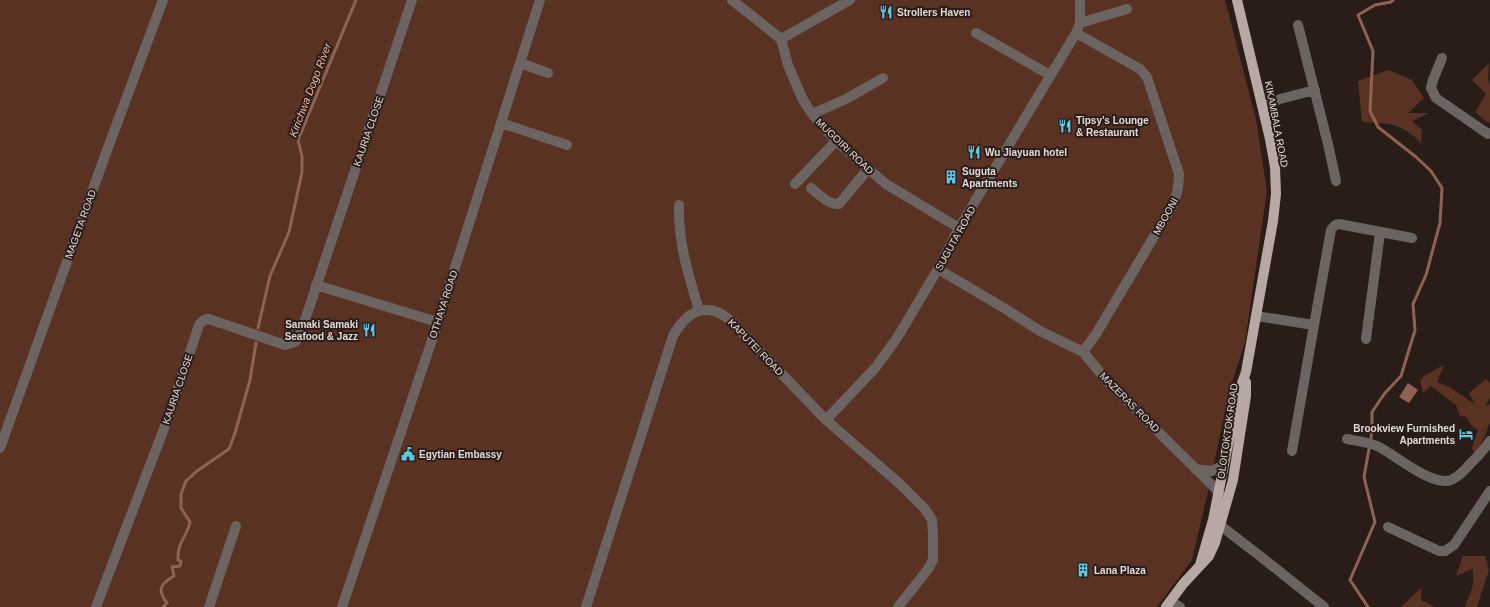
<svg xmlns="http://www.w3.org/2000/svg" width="1490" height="607" font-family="Helvetica,sans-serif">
<rect width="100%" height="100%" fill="#2a1d18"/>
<!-- green -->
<path fill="#5a3224" d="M 0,0 L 1225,0 L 1256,119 L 1267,191 L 1245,342 L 1230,389 L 1207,496 L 1192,560 L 1157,607 L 0,607 Z
M 1489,63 L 1488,79 L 1490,85 L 1490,122 L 1488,123 L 1475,112 L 1486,94 L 1472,80 Z
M 1388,70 L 1412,80 L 1424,98 L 1408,113 L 1429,113 L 1412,121 L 1422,130 L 1421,143 C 1400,122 1390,124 1362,122 L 1358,81 Z
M 1444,365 L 1437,382 L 1449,387 L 1475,404 L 1469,393 L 1486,379 L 1490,383 L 1490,398 L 1485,406 L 1490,404 L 1490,424 L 1489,424 L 1485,436 L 1475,454 L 1472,448 L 1478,430 L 1472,426 L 1466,417 L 1460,416 L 1456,405 L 1431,386 L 1423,393 L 1420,381 L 1424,376 Z
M 1463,556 L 1485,556 L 1489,570 L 1477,607 L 1465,607 L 1473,585 L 1473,569 L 1456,576 Z
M 1421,588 L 1421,600 L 1435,607 L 1401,607 Z"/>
<!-- water -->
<path fill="#8f6253" d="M 1408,383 L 1418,390 L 1409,403 L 1399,397 Z"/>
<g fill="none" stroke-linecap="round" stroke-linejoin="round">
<!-- stream -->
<path stroke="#8f6253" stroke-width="3" d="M 258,328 L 270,276 L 289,232 L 302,172 L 302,156 L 298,140 L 356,0
M 163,607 L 167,603 C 157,590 160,584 174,576 L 172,567 L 180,566 L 181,561 L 178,560 C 177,542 187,537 190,522 L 181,508 L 181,494 L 186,481 L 197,471 L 229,449 L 235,433 L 250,380 L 256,343
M 1368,607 L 1350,580 L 1375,522 L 1364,477 L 1372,432 L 1372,412 L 1385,393 L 1401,376 L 1415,330 L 1413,304 L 1426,275 L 1440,223 L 1442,188 L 1431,171 L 1416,157 L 1378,127 L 1370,111 L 1373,51 L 1358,15 L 1375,5 L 1391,2 L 1393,0"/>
<!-- minor -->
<path stroke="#6b6461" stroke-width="10" d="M 732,0 L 781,39 L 788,65 L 802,98 L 812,114 L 836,141 L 886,184 L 959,228
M 1080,23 L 1127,9
M 1298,25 L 1328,144 L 1336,181
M 976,33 L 1050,75
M 1076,33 L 1140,69 L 1147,77 L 1179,174 C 1179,187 1177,197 1171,208 L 1096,334 L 1083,352
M 781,39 L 850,0
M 1442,58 L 1433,80 L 1431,88 L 1436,98 L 1488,134 L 1490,133
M 520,63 L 548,73
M 1263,106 L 1280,99 L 1315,90
M 812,114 L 846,99 L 883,78
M 501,123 L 567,145
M 795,184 L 836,141
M 811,188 C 819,194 828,205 839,204 L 868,169
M 679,205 C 678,242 688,274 699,310
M 938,269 L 1004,308 L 1040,331 L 1083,352 L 1107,381 L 1212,485 L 1223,498
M 316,285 L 437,322
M 1256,316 L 1314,325 L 1292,451
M 1314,325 L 1331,230 L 1335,225 L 1339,224 L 1412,238
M 1366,339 L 1380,233
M 826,420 L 876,367 L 897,338 L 938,269 L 959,228 L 1076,33 L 1080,23 L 1080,0
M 1347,439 C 1356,441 1368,442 1377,446 C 1395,454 1431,487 1451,480 C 1458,477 1465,470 1470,464 C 1477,457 1484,450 1490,441
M 0,448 L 106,153 L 163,0
M 1195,469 L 1212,471 L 1224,465
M 1221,526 L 1260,556 L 1324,607
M 1388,527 L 1439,551 L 1445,551 L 1454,545 L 1490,491
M 1170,601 L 1180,607
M 96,607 L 168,418 L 199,325 L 204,320 L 209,319 L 285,345 L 295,342 L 300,335 L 412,0
M 209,607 L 236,526
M 342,607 L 433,337 L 540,0
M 586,607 L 673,336 C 686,312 706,300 730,320 L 826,420 L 900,484 L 925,509 L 932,520 L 933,534 L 933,560 L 928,569 L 898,607"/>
<!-- major -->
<path stroke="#b7a8a3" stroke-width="10" d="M 1200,565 L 1213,520 L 1238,394 L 1246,372 L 1273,221 L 1276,194 L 1275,167 L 1270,139 L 1237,0
M 1166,607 L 1183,584 L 1209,556 L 1215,543 L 1233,480 L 1246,396 L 1246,382"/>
</g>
<!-- icons -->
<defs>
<g id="restaurant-bare" transform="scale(1.08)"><path d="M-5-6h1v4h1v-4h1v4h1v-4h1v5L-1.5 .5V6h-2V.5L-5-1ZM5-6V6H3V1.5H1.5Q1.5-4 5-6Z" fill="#5bc8e6" stroke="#2a1d18" stroke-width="2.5" paint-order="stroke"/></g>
<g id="building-bare" transform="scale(1.08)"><path d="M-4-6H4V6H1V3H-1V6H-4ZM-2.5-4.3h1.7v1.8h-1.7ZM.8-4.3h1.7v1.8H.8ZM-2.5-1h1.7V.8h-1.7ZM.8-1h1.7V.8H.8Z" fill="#5bc8e6" stroke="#2a1d18" stroke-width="2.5" paint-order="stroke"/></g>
<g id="hotel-bare" transform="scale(1.08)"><path d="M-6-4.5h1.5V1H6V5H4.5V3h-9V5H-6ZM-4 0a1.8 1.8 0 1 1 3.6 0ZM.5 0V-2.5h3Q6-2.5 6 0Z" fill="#5bc8e6" stroke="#2a1d18" stroke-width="2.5" paint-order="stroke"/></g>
<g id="civic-bare" transform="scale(1.08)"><path d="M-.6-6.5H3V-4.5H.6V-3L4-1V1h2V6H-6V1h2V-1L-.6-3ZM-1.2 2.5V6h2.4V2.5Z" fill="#5bc8e6" stroke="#2a1d18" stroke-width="2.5" paint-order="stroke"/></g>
</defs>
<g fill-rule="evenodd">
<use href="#restaurant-bare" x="886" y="12"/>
<use href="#restaurant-bare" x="1065" y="126"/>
<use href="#restaurant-bare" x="974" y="152"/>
<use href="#building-bare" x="951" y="177"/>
<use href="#restaurant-bare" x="369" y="330"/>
<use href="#hotel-bare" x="1466" y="434"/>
<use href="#civic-bare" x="408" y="454"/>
<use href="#building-bare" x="1083" y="570"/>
</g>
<g text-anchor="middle" stroke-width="4" stroke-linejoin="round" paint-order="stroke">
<!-- poi labels -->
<g font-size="10" font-weight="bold" fill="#e3dad7" stroke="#2a1d18" text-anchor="start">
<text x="897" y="16">Strollers Haven</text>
<text x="1076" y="124">Tipsy’s Lounge<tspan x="1076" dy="12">&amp; Restaurant</tspan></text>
<text x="985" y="156">Wu Jiayuan hotel</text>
<text x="962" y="175">Suguta<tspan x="962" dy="12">Apartments</tspan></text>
<text x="358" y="328" text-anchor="end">Samaki Samaki<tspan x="358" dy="12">Seafood &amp; Jazz</tspan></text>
<text x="1455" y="432" text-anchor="end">Brookview Furnished<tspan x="1455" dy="12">Apartments</tspan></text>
<text x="419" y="458">Egytian Embassy</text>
<text x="1094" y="574">Lana Plaza</text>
</g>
<!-- street labels -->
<g font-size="10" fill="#e3dad7" stroke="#2a1d18">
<text transform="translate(1277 124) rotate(79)" y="4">KIKAMBALA ROAD</text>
<text transform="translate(368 131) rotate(-71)" y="4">KAURIA CLOSE</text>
<text transform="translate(845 146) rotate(44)" y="4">MUGOIRI ROAD</text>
<text transform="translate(1165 216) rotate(-61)" y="4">MBOONI</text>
<text transform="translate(80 224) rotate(-70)" y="4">MAGETA ROAD</text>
<text transform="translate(955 238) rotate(-61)" y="4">SUGUTA ROAD</text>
<text transform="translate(443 304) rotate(-72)" y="4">OTHAYA ROAD</text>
<text transform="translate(756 347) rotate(46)" y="4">KAPUTEI ROAD</text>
<text transform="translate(177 389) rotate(-71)" y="4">KAURIA CLOSE</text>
<text transform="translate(1130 402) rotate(45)" y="4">MAZERAS ROAD</text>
<text transform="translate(1227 431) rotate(-82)" y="4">OLOITOKTOK ROAD</text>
</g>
<!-- water labels -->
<g font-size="11" font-style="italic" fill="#f6baa6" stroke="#2a1d18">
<text transform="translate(310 90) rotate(-69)" y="4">Kirichwa Dogo River</text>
</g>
</g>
</svg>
